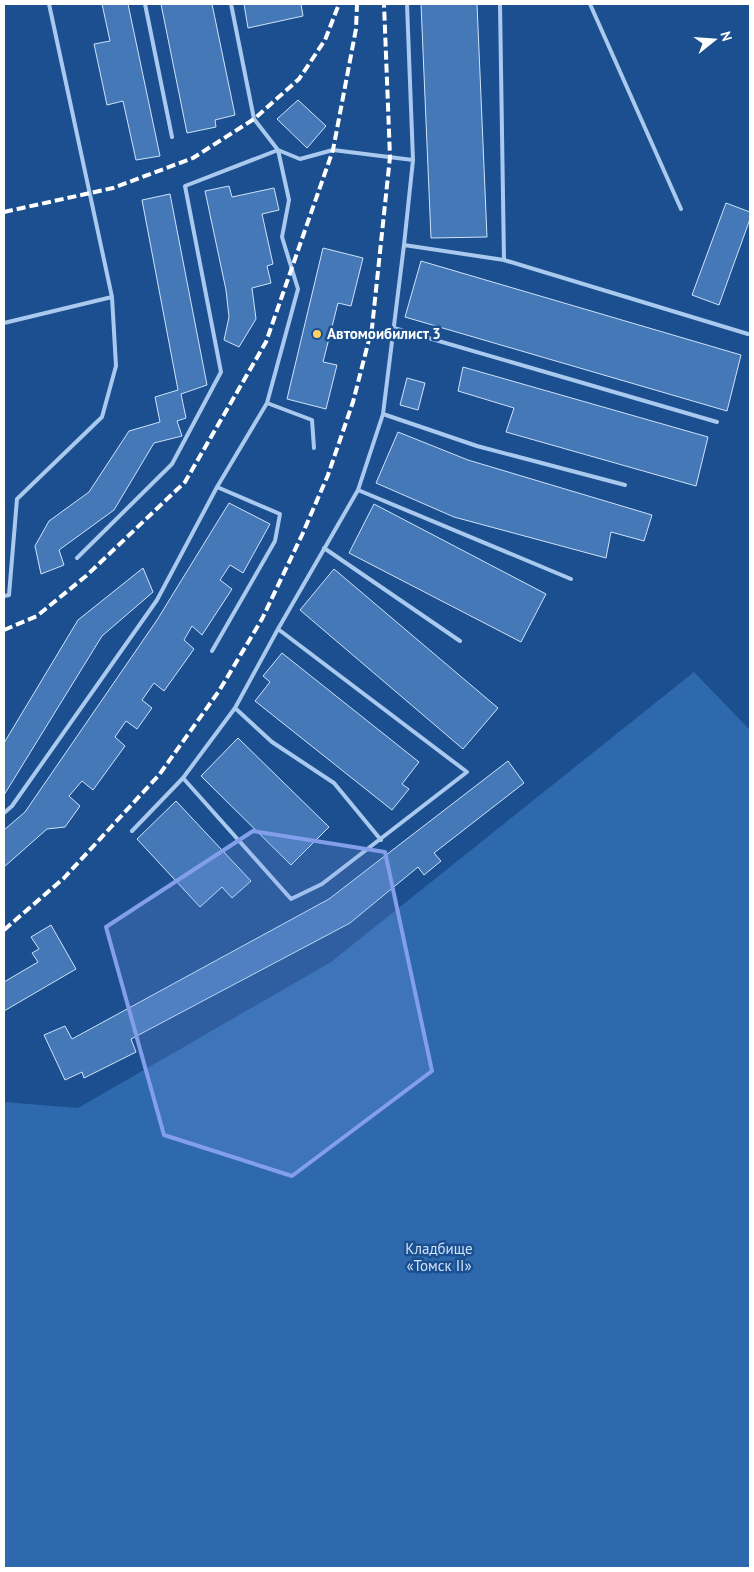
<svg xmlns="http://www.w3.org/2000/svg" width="754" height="1572" font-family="'PT Sans',sans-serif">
<rect width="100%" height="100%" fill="#1b4f8f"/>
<!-- green -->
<path fill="#2e69ad" d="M 694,672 L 750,730 L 750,1568 L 4,1568 L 4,1102 L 78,1108 L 331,962 Z"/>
<!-- building -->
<path fill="#4478b7" stroke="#cfe3fa" d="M 102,4 L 128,4 L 160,156 L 136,160 L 123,101 L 107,105 L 94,44 L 110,41 Z
M 161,4 L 212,4 L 235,115 L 215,120 L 216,127 L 187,133 Z
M 244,4 L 301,4 L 303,16 L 248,28 Z
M 421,4 L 477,4 L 487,237 L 431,238 Z
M 298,100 L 326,126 L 307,148 L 277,119 Z
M 229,186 L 232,197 L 274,188 L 279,210 L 262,214 L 273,264 L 267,266 L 271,283 L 252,288 L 256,319 L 239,347 L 224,340 L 229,317 L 226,290 L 205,191 Z
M 170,194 L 207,385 L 181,394 L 186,418 L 177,421 L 182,436 L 154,443 L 114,510 L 59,550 L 64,565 L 41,574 L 35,546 L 49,521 L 89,492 L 129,431 L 160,422 L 155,397 L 178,390 L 142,200 Z
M 726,203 L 750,212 L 750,219 L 719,305 L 692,295 Z
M 323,248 L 363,258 L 351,306 L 338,303 L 323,362 L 337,365 L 326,409 L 287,399 Z
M 421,261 L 741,355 L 727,411 L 405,317 Z
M 463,367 L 708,437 L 696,486 L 506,432 L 514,408 L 458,391 Z
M 407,378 L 425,383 L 418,410 L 400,405 Z
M 398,432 L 468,460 L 652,515 L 644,541 L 611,532 L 606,558 L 454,517 L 376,483 Z
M 229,503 L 270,524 L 243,573 L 230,565 L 220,580 L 232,589 L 202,635 L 192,626 L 184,640 L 194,649 L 164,691 L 154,683 L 142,700 L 152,708 L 137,729 L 126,721 L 115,737 L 125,746 L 93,790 L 82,781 L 69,796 L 80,806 L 65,827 L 47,829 L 4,867 L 4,830 L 25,812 L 157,620 Z
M 374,504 L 546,594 L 521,642 L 349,553 Z
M 143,568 L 153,592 L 102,636 L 4,795 L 4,743 L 78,620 Z
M 334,569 L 498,708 L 463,749 L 300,610 Z
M 282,653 L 419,762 L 402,784 L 409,789 L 392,810 L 255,701 L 270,682 L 263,676 Z
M 238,738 L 329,827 L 291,865 L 201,776 Z
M 508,761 L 524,783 L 434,853 L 441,861 L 424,875 L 418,867 L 350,923 L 131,1039 L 136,1052 L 84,1078 L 82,1072 L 65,1080 L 44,1035 L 65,1026 L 72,1039 L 329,899 Z
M 176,801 L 251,881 L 232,898 L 222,887 L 200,907 L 137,839 Z
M 51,925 L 76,969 L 4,1011 L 4,982 L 38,962 L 32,953 L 39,949 L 31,937 Z"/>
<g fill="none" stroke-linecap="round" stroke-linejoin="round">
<!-- lane -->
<path stroke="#a9c9ee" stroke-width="4" d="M 49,4 L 112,297
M 145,4 L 172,137
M 407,4 L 413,160
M 500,4 L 504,260
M 590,4 L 681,209
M 404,245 L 504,260 L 748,334
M 4,323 L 112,297 L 116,366 L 102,417 L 17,499 L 9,595 L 4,596
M 394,328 L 717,422
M 267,403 L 312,420 L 314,448
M 383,414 L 477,446 L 625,485
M 358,490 L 571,579
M 324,548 L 460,641
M 212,651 L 275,541 L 280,514 L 217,487
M 235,708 L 272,742 L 334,783 L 381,840
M 183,778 L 291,899 L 322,884 L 467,772 L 278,629
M 4,813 L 12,806 L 157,600 L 217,487 L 267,403 L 298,289 L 282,237 L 289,200 L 278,150 L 185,186 L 221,372 L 172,464 L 77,558
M 132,831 L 183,778 L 235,708 L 278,629 L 358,490 L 383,414 L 404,245 L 413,160 L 333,150 L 300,159 L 278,150 L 254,119 L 231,4"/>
<!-- rail -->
<path stroke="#fff" stroke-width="4" stroke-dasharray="9 4" stroke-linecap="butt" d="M 4,212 L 113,188 L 193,158 L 254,119 L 299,79 L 325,40 L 339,4
M 4,630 L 37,616 L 86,576 L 185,482 L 266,342 L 333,150 L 356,29 L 357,4
M 4,930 L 64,878 L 159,775 L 219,691 L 262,619 L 302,535 L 328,475 L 353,402 L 372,328 L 390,157 L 384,4"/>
</g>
<!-- marked area -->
<path fill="#839eea" fill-opacity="0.2" stroke="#839eea" stroke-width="4" stroke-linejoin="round" d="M 253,831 L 385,852 L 432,1071 L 292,1176 L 164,1135 L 106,927 Z"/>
<!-- markers -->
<circle fill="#ffd166" stroke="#1b4f8f" stroke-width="2" cx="317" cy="334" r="5"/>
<g text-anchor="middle" stroke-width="5" stroke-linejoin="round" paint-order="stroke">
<!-- poi labels -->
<g font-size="15" font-weight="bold" fill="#fff" stroke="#1b4f8f" text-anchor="start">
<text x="327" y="339">Автомоибилист 3</text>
</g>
<!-- park labels -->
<g font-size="15" fill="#cfe3fa" stroke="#1b4f8f">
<text x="439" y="1254">Кладбище<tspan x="439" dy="17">«Томск II»</tspan></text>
</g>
</g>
<!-- border -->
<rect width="754" height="1572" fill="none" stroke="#ffffff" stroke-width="10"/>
<!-- north arrow -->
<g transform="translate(714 40) rotate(73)" stroke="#1b4f8f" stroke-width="4" paint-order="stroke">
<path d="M0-4L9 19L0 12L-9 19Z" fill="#ffffff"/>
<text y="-8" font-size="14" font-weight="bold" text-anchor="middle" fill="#ffffff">N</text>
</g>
</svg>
